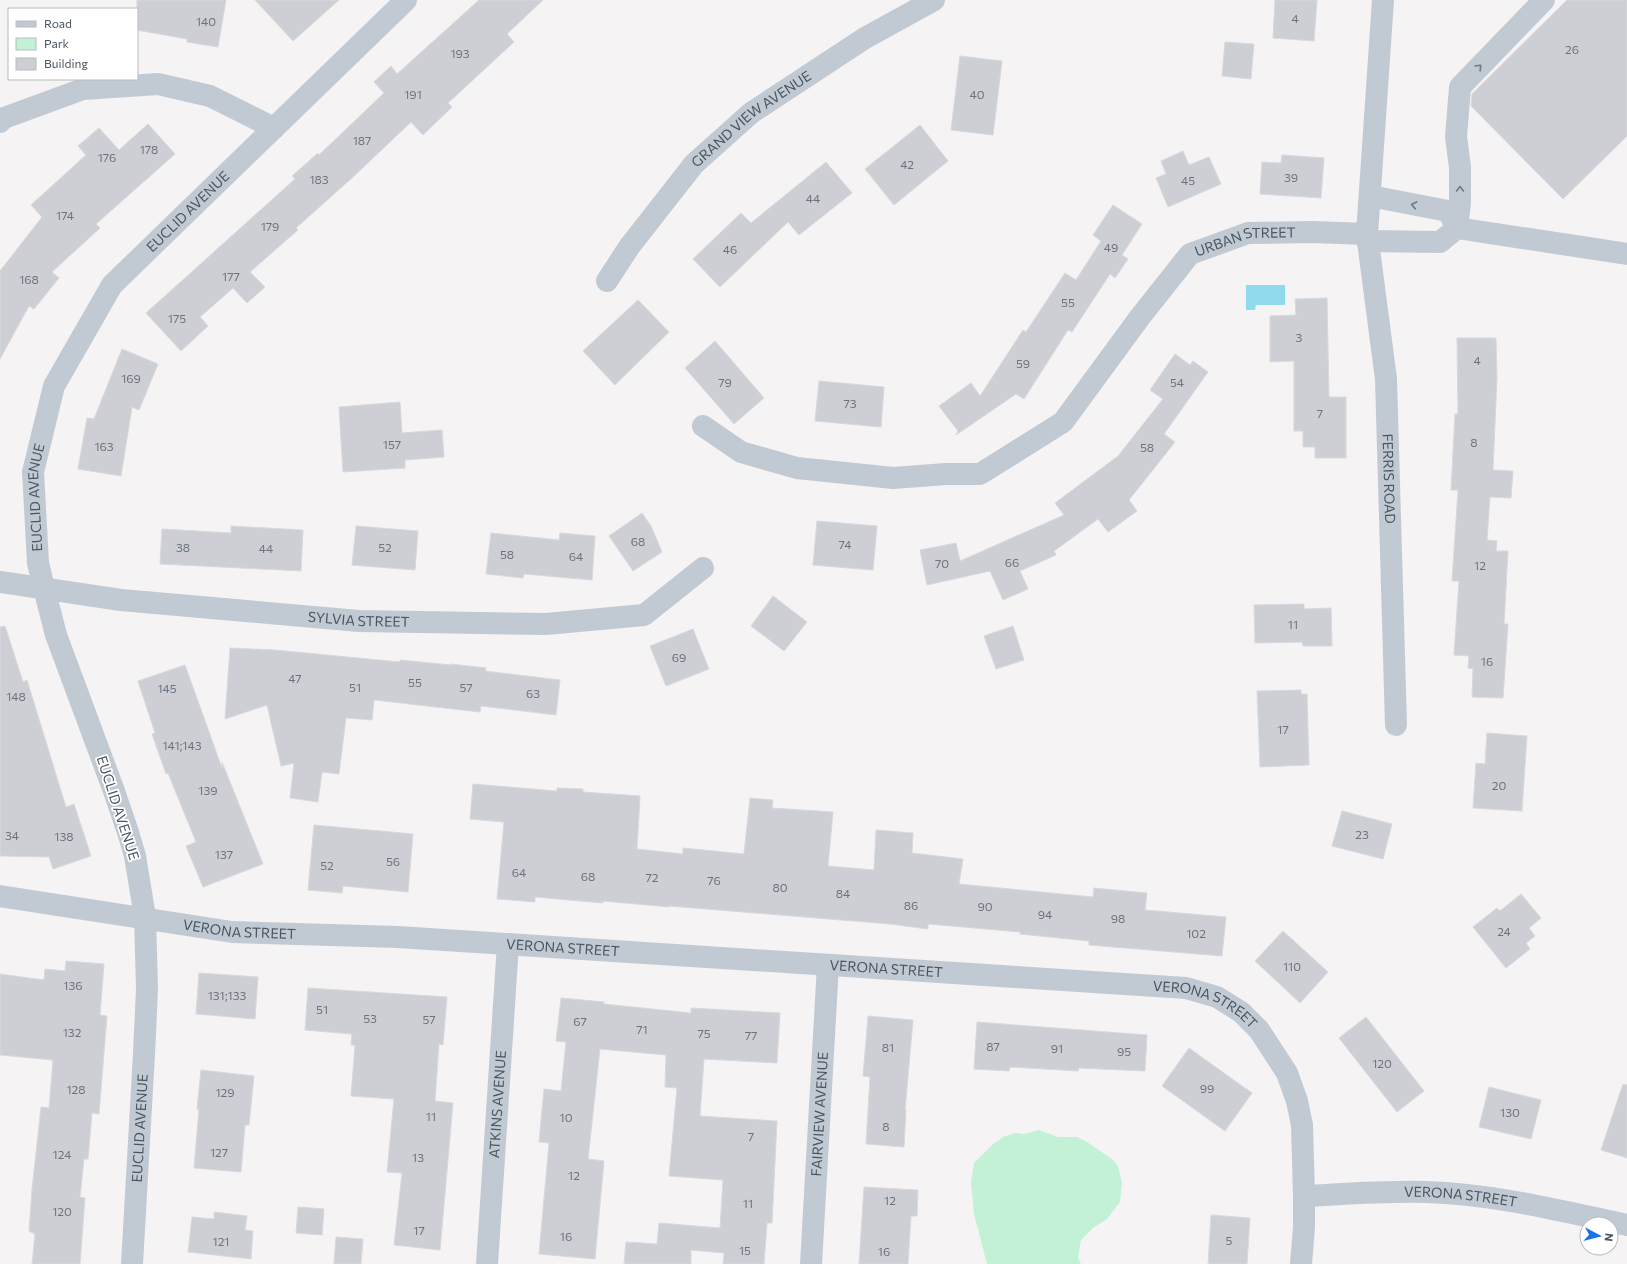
<svg xmlns="http://www.w3.org/2000/svg" width="1627" height="1264" font-family="Commissioner,sans-serif">
<rect width="100%" height="100%" fill="#f5f3f3"/>
<!-- green -->
<path fill="#c3f1d5" d="M 1039,1130 L 1058,1137 L 1077,1137 L 1087,1142 L 1112,1159 L 1118,1166 L 1122,1183 L 1120,1202 L 1107,1219 L 1093,1228 L 1081,1240 L 1078,1258 L 1081,1264 L 987,1264 L 974,1214 L 971,1182 L 974,1163 L 992,1145 L 1003,1137 L 1015,1133 L 1024,1134 Z"/>
<!-- water -->
<path fill="#90daee" d="M 1246,285 L 1285,285 L 1285,305 L 1256,305 L 1255,310 L 1246,310 Z"/>
<!-- building -->
<path fill="#cdcfd5" stroke="#d7d9de" d="M 137,0 L 226,0 L 218,47 L 187,42 L 187,39 L 137,30 Z
M 255,0 L 339,0 L 293,41 Z
M 479,0 L 543,0 L 507,34 L 514,42 L 448,103 L 452,107 L 423,135 L 411,122 L 352,178 L 296,228 L 298,230 L 250,272 L 265,287 L 247,303 L 233,288 L 200,317 L 208,326 L 181,351 L 146,313 L 295,179 L 292,176 L 318,153 L 319,155 L 384,93 L 374,82 L 391,66 L 397,74 Z
M 1275,0 L 1317,0 L 1314,41 L 1273,38 Z
M 1567,0 L 1627,0 L 1627,136 L 1563,199 L 1471,106 L 1472,94 Z
M 1225,42 L 1254,44 L 1251,79 L 1222,76 Z
M 960,56 L 1002,61 L 993,135 L 951,130 Z
M 148,124 L 175,154 L 96,224 L 100,228 L 52,272 L 59,278 L 34,309 L 29,306 L 0,359 L 0,271 L 42,217 L 31,205 L 86,155 L 78,146 L 99,128 L 119,150 Z
M 920,125 L 948,161 L 894,205 L 865,169 Z
M 1183,151 L 1189,165 L 1209,157 L 1221,184 L 1168,207 L 1156,178 L 1166,174 L 1161,161 Z
M 1282,155 L 1324,158 L 1321,198 L 1260,194 L 1262,162 L 1281,163 Z
M 826,162 L 852,193 L 799,235 L 788,222 L 720,287 L 693,259 L 741,213 L 751,223 Z
M 1113,205 L 1142,224 L 1122,255 L 1128,259 L 1115,278 L 1110,274 L 1072,332 L 1068,330 L 1024,399 L 1016,394 L 956,435 L 958,431 L 939,406 L 971,383 L 980,396 L 1023,330 L 1026,332 L 1065,273 L 1076,280 L 1101,241 L 1093,235 Z
M 1327,298 L 1329,397 L 1346,397 L 1346,458 L 1315,458 L 1315,447 L 1303,447 L 1303,431 L 1294,431 L 1294,361 L 1270,362 L 1270,316 L 1296,315 L 1295,299 Z
M 638,300 L 669,332 L 615,385 L 583,351 Z
M 1457,338 L 1496,338 L 1497,378 L 1493,470 L 1513,471 L 1511,498 L 1490,497 L 1487,540 L 1497,541 L 1496,551 L 1508,551 L 1504,624 L 1508,624 L 1503,698 L 1472,697 L 1473,669 L 1468,668 L 1469,656 L 1454,655 L 1459,581 L 1452,581 L 1458,490 L 1451,490 L 1455,414 L 1458,414 Z
M 715,341 L 764,398 L 734,424 L 685,368 Z
M 122,349 L 158,364 L 139,410 L 132,407 L 121,476 L 78,469 L 87,418 L 94,419 Z
M 1175,354 L 1190,365 L 1193,361 L 1208,372 L 1164,434 L 1175,442 L 1129,500 L 1137,511 L 1108,532 L 1098,519 L 1054,551 L 1056,555 L 1020,571 L 1028,589 L 1003,600 L 990,571 L 927,585 L 920,550 L 956,543 L 960,561 L 1064,515 L 1055,503 L 1118,456 L 1163,399 L 1150,390 Z
M 819,381 L 884,387 L 881,427 L 815,421 Z
M 400,402 L 402,433 L 442,430 L 444,457 L 405,460 L 405,468 L 343,472 L 339,407 Z
M 642,513 L 651,526 L 662,552 L 633,571 L 609,536 Z
M 817,521 L 877,526 L 873,570 L 813,565 Z
M 231,526 L 303,530 L 301,571 L 160,564 L 162,529 L 231,533 Z
M 356,526 L 418,531 L 415,570 L 352,565 Z
M 491,533 L 559,540 L 560,533 L 595,536 L 592,580 L 524,574 L 523,578 L 486,574 Z
M 773,596 L 807,622 L 784,651 L 751,626 Z
M 1304,604 L 1304,609 L 1331,608 L 1332,646 L 1303,646 L 1302,642 L 1255,643 L 1254,605 Z
M 5,626 L 23,682 L 27,680 L 66,807 L 74,804 L 91,856 L 53,869 L 49,857 L 0,856 L 0,627 Z
M 1013,626 L 1024,660 L 996,669 L 984,636 Z
M 693,629 L 709,669 L 666,686 L 650,646 Z
M 230,648 L 275,650 L 400,662 L 400,660 L 451,665 L 451,664 L 486,668 L 485,671 L 560,680 L 556,715 L 481,706 L 480,712 L 374,700 L 372,720 L 346,718 L 339,774 L 322,772 L 318,802 L 290,798 L 294,763 L 281,766 L 267,705 L 225,719 Z
M 185,665 L 222,768 L 222,762 L 263,864 L 203,887 L 186,846 L 196,842 L 168,773 L 166,774 L 152,734 L 155,733 L 138,681 Z
M 1301,690 L 1301,694 L 1307,694 L 1309,765 L 1260,767 L 1257,691 Z
M 1487,733 L 1527,736 L 1522,811 L 1473,808 L 1476,763 L 1485,764 Z
M 473,784 L 557,791 L 557,788 L 583,789 L 583,792 L 640,796 L 637,849 L 683,854 L 683,848 L 744,854 L 750,798 L 773,800 L 772,808 L 833,812 L 828,866 L 874,870 L 876,830 L 913,833 L 912,853 L 963,859 L 959,884 L 1093,897 L 1094,888 L 1147,893 L 1145,910 L 1226,917 L 1222,956 L 1089,945 L 1089,941 L 1020,934 L 1020,932 L 928,924 L 928,929 L 890,924 L 669,906 L 669,907 L 603,901 L 603,903 L 535,897 L 535,902 L 497,899 L 504,822 L 470,819 Z
M 1342,811 L 1392,824 L 1383,859 L 1332,846 Z
M 314,825 L 413,834 L 408,892 L 343,886 L 342,893 L 308,890 Z
M 1521,894 L 1541,918 L 1529,928 L 1535,936 L 1526,943 L 1530,949 L 1506,968 L 1473,927 L 1497,908 L 1500,911 Z
M 1283,931 L 1328,972 L 1300,1003 L 1255,961 Z
M 66,961 L 104,964 L 100,1015 L 107,1016 L 99,1114 L 92,1113 L 88,1159 L 84,1159 L 80,1197 L 85,1198 L 80,1264 L 32,1264 L 35,1234 L 29,1231 L 32,1190 L 41,1107 L 49,1108 L 53,1060 L 0,1055 L 0,974 L 44,980 L 45,969 L 65,971 Z
M 199,973 L 258,977 L 255,1019 L 196,1014 Z
M 308,988 L 447,997 L 443,1045 L 439,1044 L 435,1101 L 453,1103 L 440,1250 L 394,1245 L 402,1173 L 387,1172 L 394,1099 L 351,1096 L 355,1045 L 351,1045 L 352,1034 L 305,1030 Z
M 561,998 L 604,1002 L 604,1004 L 691,1013 L 691,1008 L 780,1013 L 777,1063 L 704,1059 L 700,1116 L 777,1121 L 772,1223 L 767,1223 L 764,1264 L 723,1264 L 724,1253 L 691,1250 L 691,1264 L 624,1264 L 626,1242 L 657,1244 L 659,1223 L 720,1228 L 723,1180 L 669,1176 L 677,1088 L 665,1087 L 666,1055 L 600,1049 L 588,1159 L 604,1161 L 595,1259 L 539,1254 L 549,1143 L 539,1142 L 544,1089 L 561,1091 L 566,1042 L 556,1041 Z
M 868,1016 L 913,1020 L 905,1110 L 906,1110 L 904,1147 L 866,1144 L 870,1077 L 863,1076 Z
M 1366,1017 L 1424,1091 L 1397,1112 L 1339,1038 Z
M 977,1022 L 1147,1035 L 1145,1071 L 1079,1068 L 1078,1071 L 1010,1067 L 1009,1071 L 974,1069 Z
M 1189,1048 L 1252,1093 L 1225,1131 L 1162,1086 Z
M 201,1070 L 254,1076 L 249,1125 L 245,1125 L 241,1172 L 194,1168 L 199,1109 L 197,1109 Z
M 1623,1084 L 1627,1085 L 1627,1158 L 1601,1150 Z
M 1489,1087 L 1541,1100 L 1531,1139 L 1479,1127 Z
M 864,1187 L 918,1190 L 917,1216 L 911,1216 L 908,1264 L 859,1264 Z
M 298,1207 L 324,1209 L 322,1235 L 296,1233 Z
M 214,1212 L 247,1216 L 245,1230 L 253,1231 L 251,1259 L 188,1252 L 192,1217 L 214,1219 Z
M 1211,1215 L 1250,1218 L 1247,1264 L 1208,1264 Z
M 336,1237 L 363,1239 L 361,1264 L 334,1264 Z"/>
<g fill="none" stroke-linecap="round" stroke-linejoin="round">
<!-- minor -->
<g stroke="#c1cad2" stroke-width="22">
<path d="M 0,122 L 4,118 L 83,89 L 158,84 L 210,96 L 274,128"/>
<path d="M 1370,196 L 1448,211 L 1457,228"/>
<path d="M 1457,228 L 1627,254"/>
<path id="s1" d="M 1367,234 L 1386,379 L 1396,725"/>
<path d="M 1367,241 L 1440,242 L 1457,228 L 1460,203 L 1460,167 L 1456,137 L 1460,87 L 1544,0"/>
<path id="s2" d="M 607,281 L 629,247 L 694,164 L 751,113 L 865,38 L 934,0"/>
<path id="s3" d="M 703,426 L 741,452 L 797,468 L 893,478 L 946,474 L 980,474 L 1063,422 L 1140,317 L 1190,254 L 1248,233 L 1312,232 L 1367,234 L 1383,0"/>
<path id="s4" d="M 0,582 L 121,600 L 359,621 L 546,624 L 644,615 L 703,568"/>
<path id="s5" d="M 0,896 L 232,932 L 398,937 L 1186,988 L 1217,997 L 1241,1012 L 1259,1030 L 1287,1073 L 1297,1101 L 1302,1125 L 1304,1196 C 1345,1194 1385,1191 1426,1192 C 1494,1194 1561,1211 1627,1225"/>
<path id="s6" d="M 132,1264 L 144,1054 L 147,989 L 145,917 L 135,856 L 128,832 L 114,791 L 56,635 L 44,588 L 38,563 L 33,472 L 54,386 L 112,285 L 406,0"/>
<path id="s7" d="M 487,1264 L 508,944"/>
<path id="s8" d="M 811,1264 L 828,965"/>
<path d="M 1301,1264 L 1304,1227 L 1304,1196"/>
</g>
</g>
<!-- one-way arrows -->
<defs><path id="oneway-chevron" d="M-2-3.5L2.5 0L-2 3.5" fill="none" stroke-width="1.6" stroke-linecap="round" stroke-linejoin="round"/></defs>
<g stroke="#6e7983">
<use href="#oneway-chevron" transform="translate(1479 67) rotate(-46)"/>
<use href="#oneway-chevron" transform="translate(1460 189) rotate(-90)"/>
<use href="#oneway-chevron" transform="translate(1414 205) rotate(-169)"/>
</g>
<g text-anchor="middle" stroke-width="3.5" stroke-linejoin="round" paint-order="stroke">
<!-- number labels -->
<g font-size="12" fill="#6b747e">
<text x="1295" y="23">4</text>
<text x="206" y="26">140</text>
<text x="1572" y="54">26</text>
<text x="460" y="58">193</text>
<text x="413" y="99">191</text>
<text x="977" y="99">40</text>
<text x="362" y="145">187</text>
<text x="149" y="154">178</text>
<text x="107" y="162">176</text>
<text x="907" y="169">42</text>
<text x="1291" y="182">39</text>
<text x="319" y="184">183</text>
<text x="1188" y="185">45</text>
<text x="813" y="203">44</text>
<text x="65" y="220">174</text>
<text x="270" y="231">179</text>
<text x="1111" y="252">49</text>
<text x="730" y="254">46</text>
<text x="231" y="281">177</text>
<text x="29" y="284">168</text>
<text x="1068" y="307">55</text>
<text x="177" y="323">175</text>
<text x="1299" y="342">3</text>
<text x="1477" y="365">4</text>
<text x="1023" y="368">59</text>
<text x="131" y="383">169</text>
<text x="725" y="387">79</text>
<text x="1177" y="387">54</text>
<text x="850" y="408">73</text>
<text x="1320" y="418">7</text>
<text x="1474" y="447">8</text>
<text x="392" y="449">157</text>
<text x="104" y="451">163</text>
<text x="1147" y="452">58</text>
<text x="638" y="546">68</text>
<text x="845" y="549">74</text>
<text x="183" y="552">38</text>
<text x="385" y="552">52</text>
<text x="266" y="553">44</text>
<text x="507" y="559">58</text>
<text x="576" y="561">64</text>
<text x="1012" y="567">66</text>
<text x="942" y="568">70</text>
<text x="1480" y="570">12</text>
<text x="1293" y="629">11</text>
<text x="679" y="662">69</text>
<text x="1487" y="666">16</text>
<text x="295" y="683">47</text>
<text x="415" y="687">55</text>
<text x="355" y="692">51</text>
<text x="466" y="692">57</text>
<text x="167" y="693">145</text>
<text x="533" y="698">63</text>
<text x="16" y="701">148</text>
<text x="1283" y="734">17</text>
<text x="182" y="750">141;143</text>
<text x="1499" y="790">20</text>
<text x="208" y="795">139</text>
<text x="1362" y="839">23</text>
<text x="12" y="840">34</text>
<text x="64" y="841">138</text>
<text x="224" y="859">137</text>
<text x="393" y="866">56</text>
<text x="327" y="870">52</text>
<text x="519" y="877">64</text>
<text x="588" y="881">68</text>
<text x="652" y="882">72</text>
<text x="714" y="885">76</text>
<text x="780" y="892">80</text>
<text x="843" y="898">84</text>
<text x="911" y="910">86</text>
<text x="985" y="911">90</text>
<text x="1045" y="919">94</text>
<text x="1118" y="923">98</text>
<text x="1504" y="936">24</text>
<text x="1196" y="938">102</text>
<text x="1292" y="971">110</text>
<text x="73" y="990">136</text>
<text x="227" y="1000">131;133</text>
<text x="322" y="1014">51</text>
<text x="370" y="1023">53</text>
<text x="429" y="1024">57</text>
<text x="580" y="1026">67</text>
<text x="642" y="1034">71</text>
<text x="72" y="1037">132</text>
<text x="704" y="1038">75</text>
<text x="751" y="1040">77</text>
<text x="993" y="1051">87</text>
<text x="888" y="1052">81</text>
<text x="1057" y="1053">91</text>
<text x="1124" y="1056">95</text>
<text x="1382" y="1068">120</text>
<text x="1207" y="1093">99</text>
<text x="76" y="1094">128</text>
<text x="225" y="1097">129</text>
<text x="1510" y="1117">130</text>
<text x="431" y="1121">11</text>
<text x="566" y="1122">10</text>
<text x="886" y="1131">8</text>
<text x="751" y="1141">7</text>
<text x="219" y="1157">127</text>
<text x="62" y="1159">124</text>
<text x="418" y="1162">13</text>
<text x="574" y="1180">12</text>
<text x="890" y="1205">12</text>
<text x="748" y="1208">11</text>
<text x="62" y="1216">120</text>
<text x="419" y="1235">17</text>
<text x="566" y="1241">16</text>
<text x="1229" y="1245">5</text>
<text x="221" y="1246">121</text>
<text x="745" y="1255">15</text>
<text x="884" y="1256">16</text>
</g>
<!-- street labels -->
<g font-size="14" fill="#4a5661" stroke="#fff">
<text dy="5" stroke="none"><textPath href="#s2" startOffset="219">GRAND VIEW AVENUE</textPath></text>
<text dy="5" stroke="none"><textPath href="#s6" startOffset="1120">EUCLID AVENUE</textPath></text>
<text dy="5" stroke="none"><textPath href="#s3" startOffset="654">URBAN STREET</textPath></text>
<text dy="5" stroke="none"><textPath href="#s1" startOffset="246">FERRIS ROAD</textPath></text>
<text dy="5" stroke="none"><textPath href="#s6" startOffset="784">EUCLID AVENUE</textPath></text>
<text dy="5" stroke="none"><textPath href="#s4" startOffset="361">SYLVIA STREET</textPath></text>
<text transform="translate(118 808) rotate(72)" y="5">EUCLID AVENUE</text>
<text dy="5" stroke="none"><textPath href="#s5" startOffset="242">VERONA STREET</textPath></text>
<text dy="5" stroke="none"><textPath href="#s5" startOffset="566">VERONA STREET</textPath></text>
<text dy="5" stroke="none"><textPath href="#s5" startOffset="890">VERONA STREET</textPath></text>
<text dy="5" stroke="none"><textPath href="#s5" startOffset="1214">VERONA STREET</textPath></text>
<text dy="5" stroke="none"><textPath href="#s7" startOffset="160">ATKINS AVENUE</textPath></text>
<text dy="5" stroke="none"><textPath href="#s8" startOffset="150">FAIRVIEW AVENUE</textPath></text>
<text dy="5" stroke="none"><textPath href="#s6" startOffset="136">EUCLID AVENUE</textPath></text>
<text dy="5" stroke="none"><textPath href="#s5" startOffset="1610">VERONA STREET</textPath></text>
</g>
</g>
<!-- legend -->
<rect x="8" y="8" width="130" height="72" fill="#ffffff" stroke="#b7bbc0"/>
<rect x="16" y="21" width="20" height="6" fill="#c1cad2" stroke="#b7bbc0"/>
<text x="44" y="28" font-size="12" fill="#4a5661">Road</text>
<rect x="16" y="38" width="20" height="12" fill="#c3f1d5" stroke="#b7bbc0"/>
<text x="44" y="48" font-size="12" fill="#4a5661">Park</text>
<rect x="16" y="58" width="20" height="12" fill="#cdcfd5" stroke="#b7bbc0"/>
<text x="44" y="68" font-size="12" fill="#4a5661">Building</text>
<!-- north arrow -->
<g transform="translate(1599 1236) rotate(97)"><circle r="19" fill="#ffffff" stroke="#b7bbc0"/>
<path d="M0-3L7 15L0 10L-7 15Z" fill="#1a73e8"/>
<text y="-6" font-size="11" font-weight="bold" text-anchor="middle" fill="#4a5661">N</text>
</g>
</svg>
